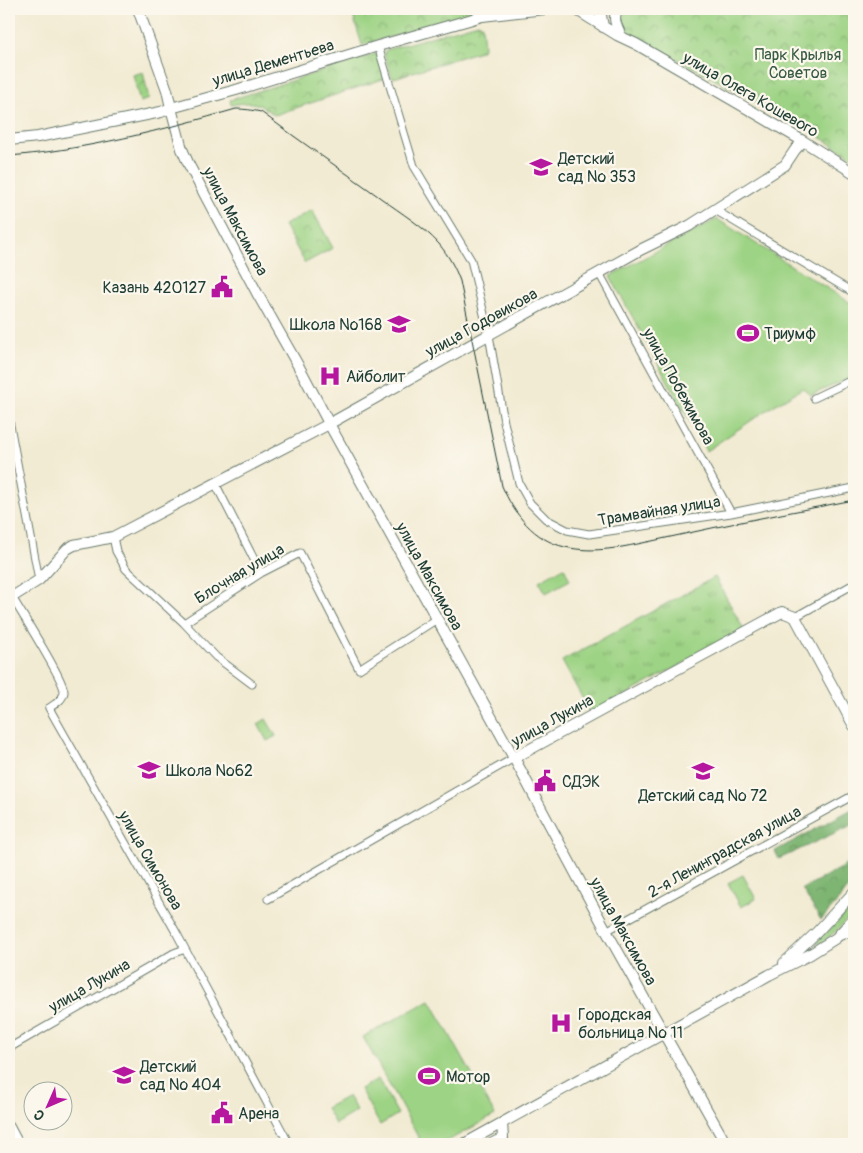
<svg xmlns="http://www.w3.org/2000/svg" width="863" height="1153" font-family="Pangolin,sans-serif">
<defs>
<pattern id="grass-tufts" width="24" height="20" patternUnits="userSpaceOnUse" patternTransform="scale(1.25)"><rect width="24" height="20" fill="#9dd384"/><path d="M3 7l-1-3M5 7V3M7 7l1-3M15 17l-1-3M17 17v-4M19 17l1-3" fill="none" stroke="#7fac6d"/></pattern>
<pattern id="forest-crowns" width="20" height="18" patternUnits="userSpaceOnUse" patternTransform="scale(1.25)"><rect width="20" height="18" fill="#7eb572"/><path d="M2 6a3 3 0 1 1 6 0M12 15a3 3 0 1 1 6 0" fill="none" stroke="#67945e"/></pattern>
<pattern id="park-crowns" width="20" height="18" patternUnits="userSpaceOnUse" patternTransform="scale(1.25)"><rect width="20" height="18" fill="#9dd384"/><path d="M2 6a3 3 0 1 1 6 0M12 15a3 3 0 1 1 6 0" fill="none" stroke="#7fac6d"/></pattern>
</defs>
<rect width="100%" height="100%" fill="#fbf7ec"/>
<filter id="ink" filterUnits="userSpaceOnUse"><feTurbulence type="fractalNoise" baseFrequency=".02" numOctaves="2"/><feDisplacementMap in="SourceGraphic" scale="10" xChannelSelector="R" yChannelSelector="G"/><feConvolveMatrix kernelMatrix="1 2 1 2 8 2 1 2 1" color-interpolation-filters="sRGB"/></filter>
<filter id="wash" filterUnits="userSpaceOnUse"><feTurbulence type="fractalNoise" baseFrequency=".0096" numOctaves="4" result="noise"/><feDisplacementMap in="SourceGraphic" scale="20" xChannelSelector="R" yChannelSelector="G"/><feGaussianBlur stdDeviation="1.12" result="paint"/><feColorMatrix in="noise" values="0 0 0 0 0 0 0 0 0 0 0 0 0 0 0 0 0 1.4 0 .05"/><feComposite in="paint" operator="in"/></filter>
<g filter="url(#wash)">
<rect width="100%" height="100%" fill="#f2ebd3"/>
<!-- grass -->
<path fill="url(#grass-tufts)" stroke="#5e885c" d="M 715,577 L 744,630 L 591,714 L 562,661 Z
M 854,903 L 854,912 L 836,931 L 821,943 L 817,944 L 816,943 C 819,938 824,935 828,931 C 838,923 846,913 854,903 Z"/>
<!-- forest -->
<path fill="url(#forest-crowns)" stroke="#4e7953" d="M 854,808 L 854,824 L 779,859 L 775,851 Z
M 854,856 L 854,880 L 839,900 L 821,920 L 802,889 L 846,865 Z"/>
<!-- park -->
<path fill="url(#park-crowns)" stroke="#5e885c" d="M 351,9 L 483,9 L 479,12 L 362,45 Z
M 631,9 L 854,9 L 854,158 L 810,131 L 640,39 C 630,32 618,26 623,13 Z
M 478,23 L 482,25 L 484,48 L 480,51 L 394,78 L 392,77 L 384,54 L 386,50 Z
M 379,53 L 385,77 L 383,79 L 275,115 C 255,102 256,101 231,105 L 230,100 Z
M 143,72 L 149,99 L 140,102 L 133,75 Z
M 312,210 L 333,248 L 305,263 L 284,225 Z"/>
<!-- pitch -->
<path fill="#9dd384" stroke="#5e885c" d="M 717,219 L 854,305 L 854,375 L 844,381 L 811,395 L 803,388 L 773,406 L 706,451 L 610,276 Z
M 564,567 L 570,580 L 546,593 L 539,581 Z
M 266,719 L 276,736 L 267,741 L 258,724 Z
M 743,875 L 756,899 L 741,907 L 728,883 Z
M 430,1000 L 495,1115 L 442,1144 L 422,1144 L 363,1037 Z
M 378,1079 L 398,1114 L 380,1125 L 360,1089 Z
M 348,1096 L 357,1111 L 335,1124 L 326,1108 Z"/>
</g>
<g filter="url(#ink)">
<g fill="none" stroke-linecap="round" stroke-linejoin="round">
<!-- street casing -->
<g stroke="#697a6c" stroke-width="9">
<path id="street" d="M 378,46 L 414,166 L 471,260 L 489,335 L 504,422 L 519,483 L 530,503 L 546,519 L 567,530 L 589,534 L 731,513 L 854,488
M 715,210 L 854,293
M 599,273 L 731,513
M 814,398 L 854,379
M 9,420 L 39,580
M 215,483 L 261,573
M 113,537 L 116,551 L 126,569 L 184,623 L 216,657 L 252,684
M 12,597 C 20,611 65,681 64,692 C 63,700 55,704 49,708 L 177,934 L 289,1144
M 795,617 L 854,584
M 184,623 L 261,573 L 300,553 L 359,669 L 437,619
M 268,899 L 514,758
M 606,931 L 854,795
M 838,937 L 854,932
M 9,1048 L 174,953 L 185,949"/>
</g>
<!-- secondary casing -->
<g stroke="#697a6c" stroke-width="12">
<path id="secondary" d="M 575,9 L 617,35 L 636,44 L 803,141 L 854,173
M 600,9 L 603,27
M 618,9 C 613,16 615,23 619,31
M 482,16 L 545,9
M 171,108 L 182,149 L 189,165 L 257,293 L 304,376 L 333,431 L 514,758 L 608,934 L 726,1144
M 9,599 L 39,580 L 67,549 L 74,545 L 113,537 L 329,424 L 642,249 L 689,226 L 785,165 L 795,150 L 803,141
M 514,758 L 782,612 L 795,617 L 854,726"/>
</g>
<!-- primary casing -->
<g stroke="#697a6c" stroke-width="12">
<path id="primary" d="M 138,9 L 167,90 L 171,108
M 9,140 L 38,137 L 161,112 L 171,108 L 236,90 L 378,46 L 469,20 L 482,16 L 488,9
M 784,963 L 817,932 L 854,892
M 9,1127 L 18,1144
M 464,1144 L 769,975 L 809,955 L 836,938 L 854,918
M 491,1144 L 503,1138 L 502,1123"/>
</g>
<!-- street -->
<use href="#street" stroke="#fff" stroke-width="7"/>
<!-- secondary -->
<use href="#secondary" stroke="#fff" stroke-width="10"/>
<!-- primary -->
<use href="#primary" stroke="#fff" stroke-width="10"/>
<!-- tram -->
<path stroke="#1f3d34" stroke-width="1" d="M 9,156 C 85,150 163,130 236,109 C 245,109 252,110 261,112 C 301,142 342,170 382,199 C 401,213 423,226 439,244 C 448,255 455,267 460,281 L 502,486 C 514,514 534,540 565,547 C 595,554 623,547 652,541 C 672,537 692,532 712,528 C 759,518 807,509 854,500
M 9,1134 L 15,1144"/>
</g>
</g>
<!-- icons -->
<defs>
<g id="school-bare" transform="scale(1.725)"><path d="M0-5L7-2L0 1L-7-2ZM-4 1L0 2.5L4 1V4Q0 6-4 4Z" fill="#b5179e" stroke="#fbf7ec" stroke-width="2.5" paint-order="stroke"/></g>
<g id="civic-bare" transform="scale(1.725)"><path d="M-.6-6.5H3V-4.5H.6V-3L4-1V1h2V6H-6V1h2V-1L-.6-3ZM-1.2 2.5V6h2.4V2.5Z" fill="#b5179e" stroke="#fbf7ec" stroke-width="2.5" paint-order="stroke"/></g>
<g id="stadium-bare" transform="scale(1.725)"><path d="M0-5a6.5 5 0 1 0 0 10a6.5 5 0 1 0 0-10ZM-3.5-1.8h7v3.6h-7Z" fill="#b5179e" stroke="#fbf7ec" stroke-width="2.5" paint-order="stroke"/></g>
<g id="hospital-bare" transform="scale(1.725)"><path d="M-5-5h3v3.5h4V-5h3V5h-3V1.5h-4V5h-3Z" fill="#b5179e" stroke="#fbf7ec" stroke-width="2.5" paint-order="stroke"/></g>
</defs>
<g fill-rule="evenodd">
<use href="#school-bare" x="541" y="167"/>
<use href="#civic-bare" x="222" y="287"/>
<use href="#school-bare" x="399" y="324"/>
<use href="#stadium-bare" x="748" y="333"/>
<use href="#hospital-bare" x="330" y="376"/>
<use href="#school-bare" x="149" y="770"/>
<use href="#school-bare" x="703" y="771"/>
<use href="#civic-bare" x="545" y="781"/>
<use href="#hospital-bare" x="561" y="1023"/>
<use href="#school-bare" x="124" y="1075"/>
<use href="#stadium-bare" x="429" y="1076"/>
<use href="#civic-bare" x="222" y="1113"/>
</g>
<g text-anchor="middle" stroke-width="4.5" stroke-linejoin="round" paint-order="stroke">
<!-- park labels -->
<g font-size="16" fill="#385b44" stroke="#fbf7ec">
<text x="798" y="60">Парк Крылья<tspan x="798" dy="18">Советов</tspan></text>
</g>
<!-- street labels -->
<g font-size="16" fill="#1f3d34" stroke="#fbf7ec">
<text transform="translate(273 62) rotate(-17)" y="6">улица Дементьева</text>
<text transform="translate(751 94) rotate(30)" y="6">улица Олега Кошевого</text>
<text transform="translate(236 221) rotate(62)" y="6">улица Максимова</text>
<text transform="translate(481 322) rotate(-29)" y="6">улица Годовикова</text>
<text transform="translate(679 386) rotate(61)" y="6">улица Побежимова</text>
<text transform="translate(659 510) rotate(-9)" y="6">Трамвайная улица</text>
<text transform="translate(239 573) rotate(-31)" y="6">Блочная улица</text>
<text transform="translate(430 576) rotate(61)" y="6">улица Максимова</text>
<text transform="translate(552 720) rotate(-29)" y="6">улица Лукина</text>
<text transform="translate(724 851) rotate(-29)" y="6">2-я Ленинградская улица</text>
<text transform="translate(151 860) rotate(60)" y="6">улица Симонова</text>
<text transform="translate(624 931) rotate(61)" y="6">улица Максимова</text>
<text transform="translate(89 985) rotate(-30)" y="6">улица Лукина</text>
</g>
<!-- poi labels -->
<g font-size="16" fill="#1f3d34" stroke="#fbf7ec" text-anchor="start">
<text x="558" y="164">Детский<tspan x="558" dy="18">сад № 353</tspan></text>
<text x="206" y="293" text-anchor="end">Казань 420127</text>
<text x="382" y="330" text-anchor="end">Школа №168</text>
<text x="764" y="339">Триумф</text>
<text x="346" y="382">Айболит</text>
<text x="166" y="776">Школа №62</text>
<text x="562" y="787">СДЭК</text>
<text x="703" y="801" text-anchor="middle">Детский сад № 72</text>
<text x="578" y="1020">Городская<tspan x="578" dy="18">больница № 11</tspan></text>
<text x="140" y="1072">Детский<tspan x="140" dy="18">сад № 404</tspan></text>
<text x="446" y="1082">Мотор</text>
<text x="238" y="1119">Арена</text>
</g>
</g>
<!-- margin -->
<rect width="863" height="1153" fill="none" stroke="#fbf7ec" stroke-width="30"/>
<!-- north arrow -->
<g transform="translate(48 1106) rotate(225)"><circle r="24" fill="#fbf7ec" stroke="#a3ada2"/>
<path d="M0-4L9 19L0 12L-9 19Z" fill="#b5179e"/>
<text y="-8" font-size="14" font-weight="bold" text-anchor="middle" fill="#1f3d34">С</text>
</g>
</svg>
